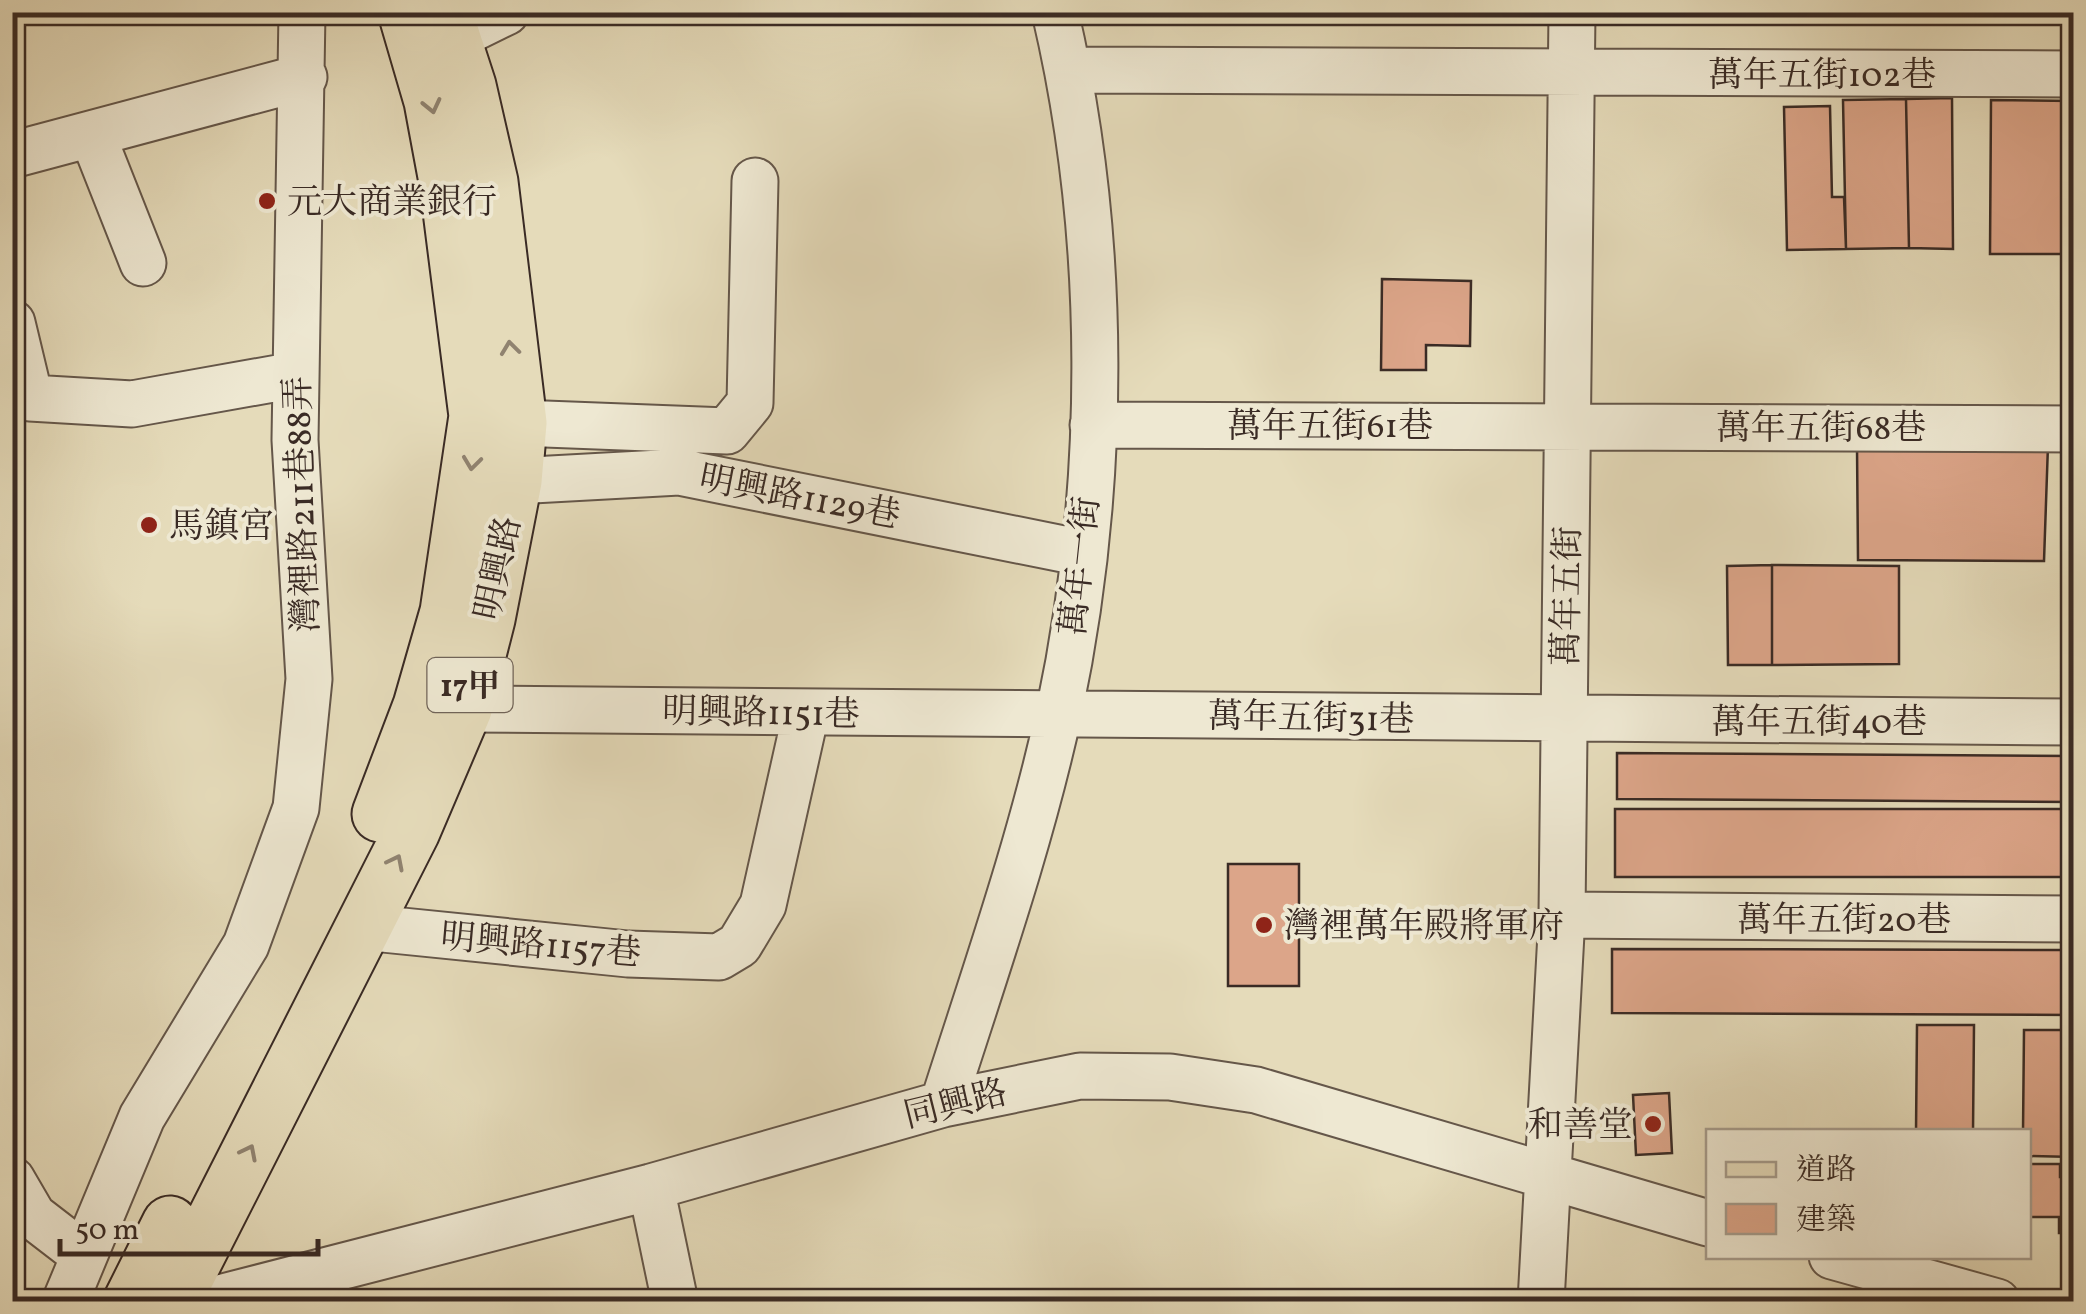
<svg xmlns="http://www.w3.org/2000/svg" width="2086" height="1314" font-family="Vollkorn,'Noto Serif TC',serif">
<rect width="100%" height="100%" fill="#e5dbba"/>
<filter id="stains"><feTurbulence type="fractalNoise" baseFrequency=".002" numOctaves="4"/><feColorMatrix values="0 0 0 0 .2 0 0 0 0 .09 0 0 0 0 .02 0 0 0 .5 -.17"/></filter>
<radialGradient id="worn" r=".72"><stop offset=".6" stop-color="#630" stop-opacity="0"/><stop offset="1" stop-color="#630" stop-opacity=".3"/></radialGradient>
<!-- building -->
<path fill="#dca589" stroke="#3a2b25" stroke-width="2.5" d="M 1952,98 L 1953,249 L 1909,248 L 1906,99 Z
M 1906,99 L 1909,248 L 1846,249 L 1843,100 Z
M 1991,100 L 2074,101 L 2074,254 L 1990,254 Z
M 1830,106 L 1832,197 L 1844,197 L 1846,249 L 1787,250 L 1784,107 Z
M 1382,279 L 1471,281 L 1470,346 L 1426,345 L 1426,370 L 1381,370 Z
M 2048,445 L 2044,561 L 1858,560 L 1857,447 Z
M 1772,565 L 1899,566 L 1899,664 L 1772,665 Z
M 1772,565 L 1772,665 L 1728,665 L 1727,566 Z
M 1617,753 L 2074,756 L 2074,802 L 1617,799 Z
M 1615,809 L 2074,809 L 2074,877 L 1615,877 Z
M 1228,864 L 1299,864 L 1299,986 L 1228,986 Z
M 1612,949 L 2074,950 L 2074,1015 L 1612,1013 Z
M 1917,1025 L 1974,1025 L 1973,1132 L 1916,1132 Z
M 2024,1030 L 2074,1030 L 2074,1157 L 2028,1156 L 2028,1132 L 2023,1132 Z
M 1669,1093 L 1672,1153 L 1636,1155 L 1633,1095 Z
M 2028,1164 L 2060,1164 L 2060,1177 L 2074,1177 L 2074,1233 L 2059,1233 L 2059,1217 L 2028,1217 Z"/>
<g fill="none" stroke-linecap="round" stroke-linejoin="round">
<!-- minor casing -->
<g stroke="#65574a" stroke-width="49">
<path id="minor" d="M 453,38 L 506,12
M 1069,70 L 2074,74
M 92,134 L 143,263
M 12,155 L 304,77
M 12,323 L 30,398 L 132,404 L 295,375
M 519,423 L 727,431 L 750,403 L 755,181
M 1093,425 L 2074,429
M 514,481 L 679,472 L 1083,553
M 464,709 L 2074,722
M 1562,915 L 2074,919
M 363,927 L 628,954 L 719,957 L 739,945 L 763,905 L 806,713
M 943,1104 C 984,975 1030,845 1059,712 C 1107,486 1108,238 1055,12
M 12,1180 L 33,1216 L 81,1253
M 651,1187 L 675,1302
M 1832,1256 L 1997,1302
M 65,1302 L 142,1117 L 246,945 L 296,808 L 309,679 L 295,440 L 302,12
M 204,1302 L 651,1187 L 943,1104 L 1080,1076 L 1170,1077 L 1256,1090 L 1708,1223
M 1541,1302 L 1562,915 L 1572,12"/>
</g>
<!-- major casing -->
<g stroke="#3a2b25" stroke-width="59">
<path id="major" d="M 380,814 L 421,706 L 448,612 L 477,416 L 448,187 L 432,101 L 406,12
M 131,1302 L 170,1224
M 173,1302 L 412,831 L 464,709 L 487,619 L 514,481 L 519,423 L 490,182 L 468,86 L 444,12"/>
</g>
<!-- minor -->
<use href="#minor" stroke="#eee8d2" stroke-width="45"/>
<!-- major -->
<use href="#major" stroke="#e5dbba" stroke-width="55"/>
</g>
<!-- one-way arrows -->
<defs><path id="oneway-chevron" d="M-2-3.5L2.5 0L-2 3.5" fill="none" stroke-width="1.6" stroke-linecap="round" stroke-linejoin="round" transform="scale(2.5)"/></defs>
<g stroke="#908370">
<use href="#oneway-chevron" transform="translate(432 106) rotate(77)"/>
<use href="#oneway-chevron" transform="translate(510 348) rotate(-97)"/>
<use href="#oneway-chevron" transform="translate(472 463) rotate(97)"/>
<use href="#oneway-chevron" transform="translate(396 862) rotate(-63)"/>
<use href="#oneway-chevron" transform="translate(249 1152) rotate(-63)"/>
</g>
<!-- markers -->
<g fill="#8f2418" stroke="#eee8d2" stroke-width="4">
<circle cx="267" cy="201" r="10"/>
<circle cx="149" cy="525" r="10"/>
<circle cx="1264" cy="925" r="10"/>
<circle cx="1653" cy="1124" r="10"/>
</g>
<g text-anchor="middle" stroke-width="8" stroke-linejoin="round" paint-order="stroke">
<!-- shield labels -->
<rect fill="#eee8d2" stroke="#706459" stroke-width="2.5" x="427.5" y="658" width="85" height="54" rx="8"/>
<g font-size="32" font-weight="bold" fill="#3a2b25">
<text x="470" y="696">17甲</text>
</g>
<!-- street labels -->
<g font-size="35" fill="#3a2b25" stroke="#eee8d2">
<text x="1822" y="86">萬年五街102巷</text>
<text x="1330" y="437">萬年五街61巷</text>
<text x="1821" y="439">萬年五街68巷</text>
<text transform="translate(800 496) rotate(11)" y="12">明興路1129巷</text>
<text transform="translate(301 504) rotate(-92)" y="12">灣裡路211巷88弄</text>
<text transform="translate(1079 566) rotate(-84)" y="12">萬年一街</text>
<text transform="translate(497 568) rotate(-78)" y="12">明興路</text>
<text transform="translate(1566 596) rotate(-89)" y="12">萬年五街</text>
<text transform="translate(761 712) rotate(1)" y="12">明興路1151巷</text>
<text transform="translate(1311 717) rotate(1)" y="12">萬年五街31巷</text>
<text x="1819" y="733">萬年五街40巷</text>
<text x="1844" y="931">萬年五街20巷</text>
<text transform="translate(541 944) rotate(5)" y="12">明興路1157巷</text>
<text transform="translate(955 1103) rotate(-14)" y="12">同興路</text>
</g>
<!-- poi labels -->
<g font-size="35" fill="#3a2b25" stroke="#eee8d2" text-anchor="start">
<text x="287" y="213">元大商業銀行</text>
<text x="169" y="537">馬鎮宮</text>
<text x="1284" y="937">灣裡萬年殿將軍府</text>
<text x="1633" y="1136" text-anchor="end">和善堂</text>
</g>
</g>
<!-- margin -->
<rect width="2086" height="1314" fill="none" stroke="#e5dbba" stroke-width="50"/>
<rect x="15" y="15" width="2056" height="1284" fill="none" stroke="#3a2b25" stroke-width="5"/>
<rect x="25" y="25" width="2036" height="1264" fill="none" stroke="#3a2b25" stroke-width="2.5"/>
<!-- legend -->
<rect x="1706" y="1129" width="325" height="130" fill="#eee8d2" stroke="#a69c8d" stroke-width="2.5"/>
<rect x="1726" y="1162" width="50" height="15" fill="#e5dbba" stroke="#a69c8d" stroke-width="2.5"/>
<text x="1796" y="1179" font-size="30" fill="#3a2b25">道路</text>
<rect x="1726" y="1204" width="50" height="30" fill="#dca589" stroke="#a69c8d" stroke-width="2.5"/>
<text x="1796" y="1229" font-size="30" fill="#3a2b25">建築</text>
<!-- scale -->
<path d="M60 1239v15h258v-15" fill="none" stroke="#3a2b25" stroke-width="5"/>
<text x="75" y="1239" font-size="30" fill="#3a2b25" stroke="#eee8d2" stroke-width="8" paint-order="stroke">50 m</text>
<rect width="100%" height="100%" filter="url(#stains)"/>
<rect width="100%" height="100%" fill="url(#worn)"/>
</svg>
